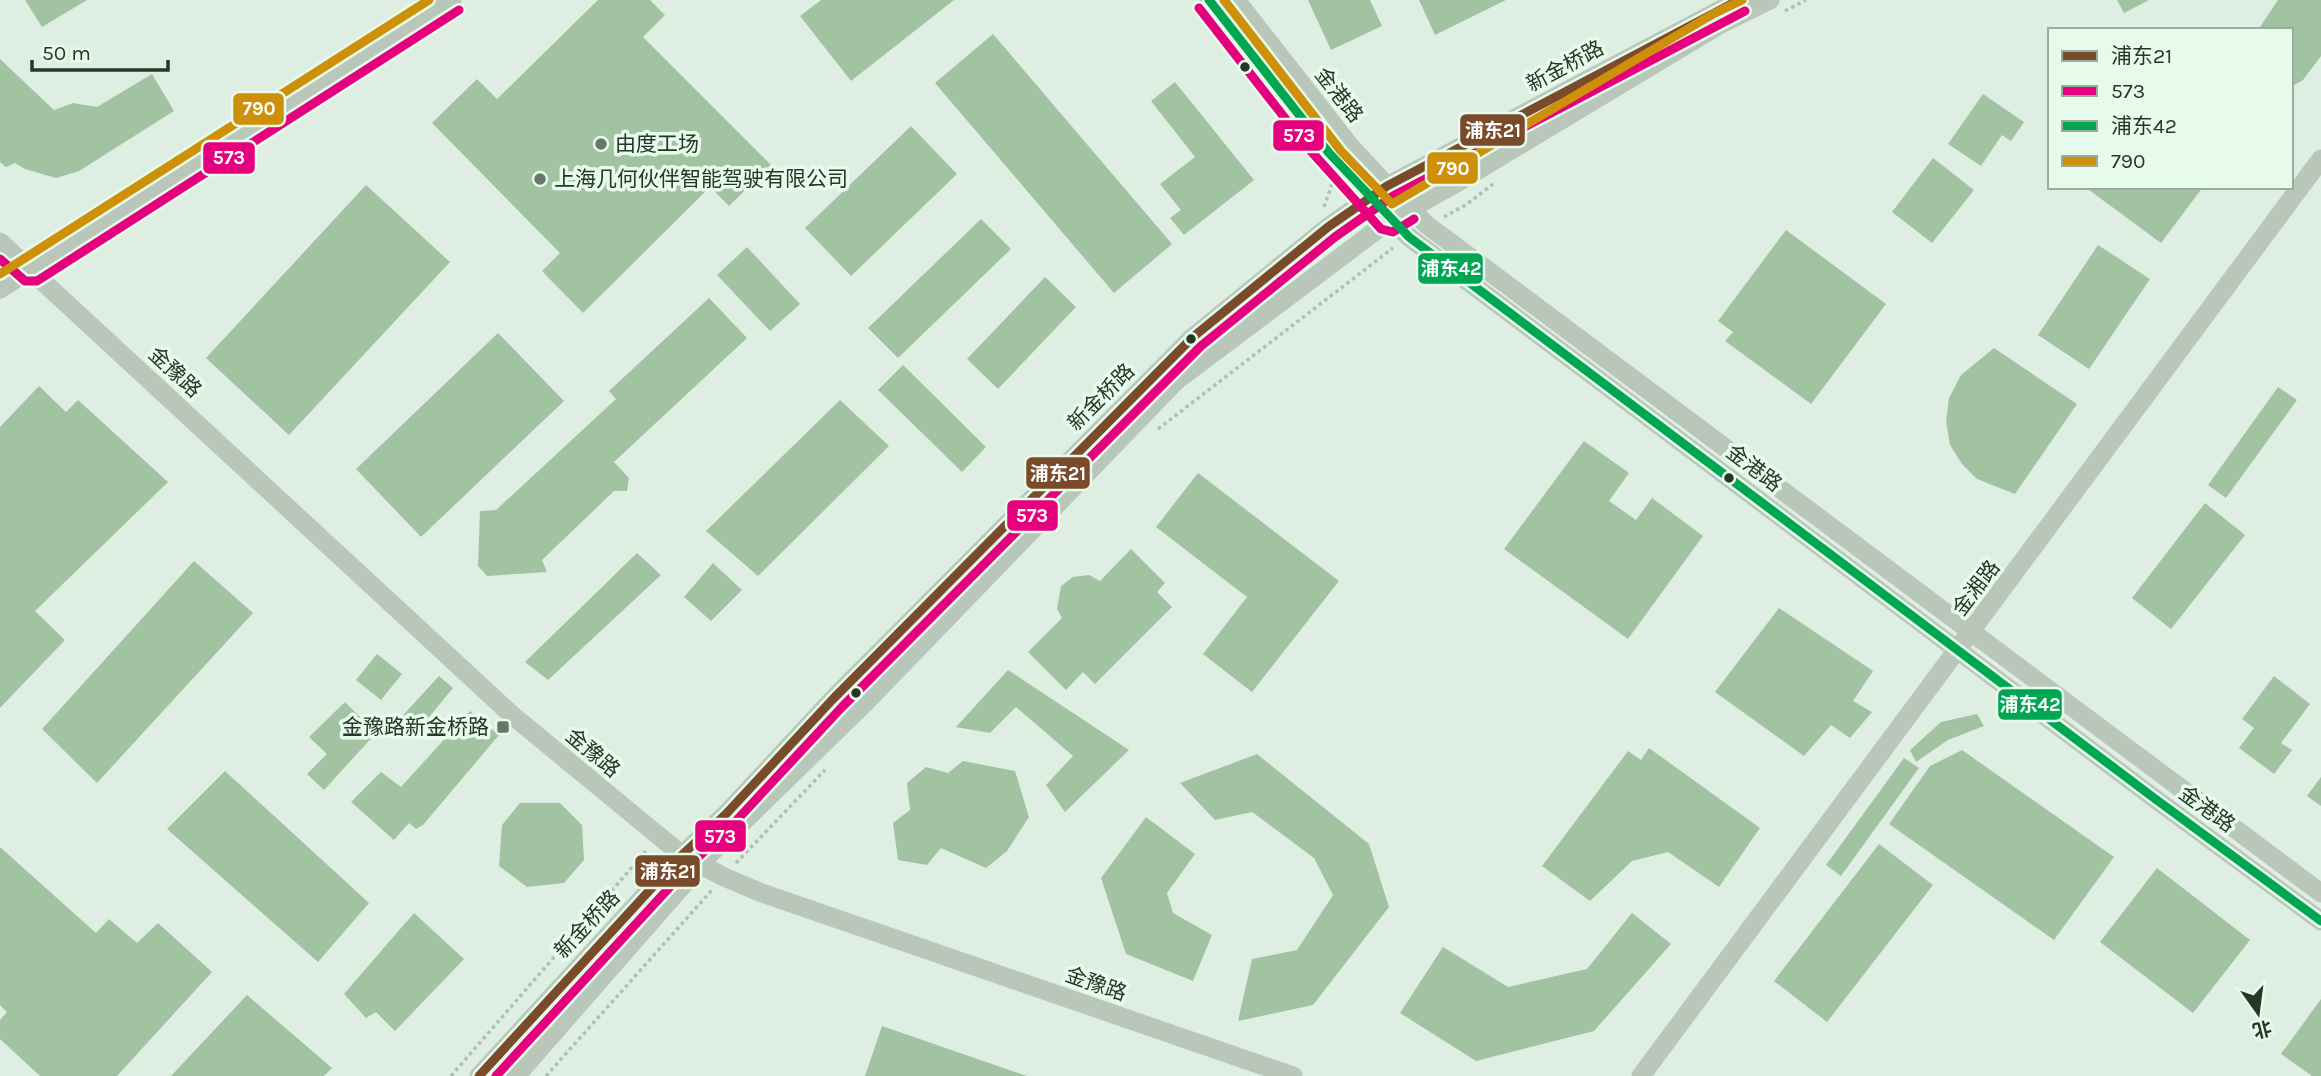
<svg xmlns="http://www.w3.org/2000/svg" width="2321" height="1076" font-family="Karla,'Noto Sans SC',sans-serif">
<rect width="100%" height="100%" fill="#dfeee2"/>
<!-- building -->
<path fill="#a1c3a1" d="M 25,0 L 87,0 L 42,27 Z
M 598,0 L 650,0 L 665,15 L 643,37 L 771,165 L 729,206 L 710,187 L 583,313 L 542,271 L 560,253 L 432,123 L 477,79 L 497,99 Z
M 821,0 L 954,0 L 851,81 L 800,16 Z
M 1308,0 L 1370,0 L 1382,26 L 1331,50 Z
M 1419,0 L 1506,0 L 1435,35 Z
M 2117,0 L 2149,0 L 2124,13 Z
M 2278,0 L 2321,0 L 2321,56 L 2303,80 L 2291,87 L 2291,30 L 2258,30 Z
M 993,34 L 1172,244 L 1114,293 L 935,83 Z
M 0,59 L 54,110 L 73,103 L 97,107 L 152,74 L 174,111 L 79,171 L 56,178 L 25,169 L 15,163 L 6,167 L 0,162 Z
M 1175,82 L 1254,180 L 1184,235 L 1170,218 L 1181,210 L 1160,184 L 1195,157 L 1151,101 Z
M 1983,94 L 2024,122 L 2011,141 L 2002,135 L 1981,166 L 1948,144 Z
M 911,126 L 957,174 L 851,276 L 805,228 Z
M 1933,158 L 1974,190 L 1932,243 L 1892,212 Z
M 366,185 L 450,262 L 289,435 L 206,358 Z
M 2085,187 L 2203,187 L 2161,243 Z
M 981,219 L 1011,249 L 898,358 L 868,328 Z
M 1786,230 L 1886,304 L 1811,404 L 1725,341 L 1733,332 L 1718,321 Z
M 2098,245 L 2150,279 L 2089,369 L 2038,335 Z
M 747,247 L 800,304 L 770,331 L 717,275 Z
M 1045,277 L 1076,307 L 998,389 L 967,359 Z
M 709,298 L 747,338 L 614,462 L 629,478 L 627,491 L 614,491 L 542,560 L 547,572 L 487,576 L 478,566 L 480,511 L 496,510 L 616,399 L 609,391 Z
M 498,333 L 564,401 L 421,537 L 356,469 Z
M 1994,348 L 2077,404 L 2015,494 L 1977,479 L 1962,464 L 1950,445 L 1946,421 L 1949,398 L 1961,375 Z
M 903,365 L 986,447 L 962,472 L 878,390 Z
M 39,386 L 66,412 L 78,400 L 168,482 L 35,611 L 65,640 L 0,708 L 0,427 Z
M 2278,387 L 2297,400 L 2226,498 L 2208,485 Z
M 840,400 L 889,446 L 758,576 L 706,531 Z
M 1584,441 L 1629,473 L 1609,501 L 1636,520 L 1652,498 L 1703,536 L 1628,639 L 1504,549 Z
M 1198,473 L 1339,581 L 1252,692 L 1203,654 L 1247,597 L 1156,527 Z
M 2205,503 L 2245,535 L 2171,629 L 2132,598 Z
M 1131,549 L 1165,583 L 1157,592 L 1172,607 L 1095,684 L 1083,672 L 1066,690 L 1028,652 L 1062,618 L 1057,609 L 1061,586 L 1073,577 L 1089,575 L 1100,581 Z
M 637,553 L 661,575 L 548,680 L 525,662 Z
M 194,561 L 253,613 L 97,783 L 42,729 Z
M 713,563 L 742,590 L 711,621 L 684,597 Z
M 1779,608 L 1873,671 L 1853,701 L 1872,712 L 1850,738 L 1831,725 L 1804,756 L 1715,692 Z
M 377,654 L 402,674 L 381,700 L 356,680 Z
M 1008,670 L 1129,750 L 1065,812 L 1046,785 L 1073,756 L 1016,707 L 990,733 L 956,727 Z
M 439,676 L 453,688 L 411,739 L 395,724 Z
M 2274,676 L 2310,704 L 2281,743 L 2292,750 L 2274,774 L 2239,748 L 2254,728 L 2242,719 Z
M 345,702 L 376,733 L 324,790 L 307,774 L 327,754 L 309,737 Z
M 470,711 L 499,735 L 423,825 L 416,829 L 409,823 L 394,840 L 351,802 L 381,772 L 401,787 Z
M 1977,714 L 1984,726 L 1948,740 L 1916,762 L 1910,750 L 1941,722 Z
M 1649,748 L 1760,828 L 1719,887 L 1668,852 L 1632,861 L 1590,901 L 1542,866 L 1628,751 L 1641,760 Z
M 1962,750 L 2114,857 L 2054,940 L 1889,824 L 1930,766 Z
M 1257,754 L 1369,844 L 1389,907 L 1313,1005 L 1238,1021 L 1252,959 L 1297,950 L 1333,895 L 1314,858 L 1252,812 L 1215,820 L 1180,783 Z
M 1904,758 L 1919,768 L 1841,876 L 1826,865 Z
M 963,761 L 1015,771 L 1029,817 L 1007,851 L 986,868 L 941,848 L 927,865 L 898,860 L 893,823 L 910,810 L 907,783 L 926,767 L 948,773 Z
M 225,771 L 369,903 L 318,962 L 167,829 Z
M 2321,777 L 2321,806 L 2307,796 Z
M 520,803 L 560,803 L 582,825 L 584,860 L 564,883 L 527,887 L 499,866 L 502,825 Z
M 1146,817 L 1195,854 L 1167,893 L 1173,913 L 1212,935 L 1193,981 L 1126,954 L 1101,878 Z
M 1879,844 L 1933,885 L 1827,1022 L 1774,981 Z
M 0,847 L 96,933 L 109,919 L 137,943 L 158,923 L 212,972 L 117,1076 L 40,1076 L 0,1039 L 0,1020 L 7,1012 L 0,1005 Z
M 2157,868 L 2250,940 L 2193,1013 L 2100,942 Z
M 414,913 L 464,959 L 395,1031 L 376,1012 L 366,1018 L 344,994 Z
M 1632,913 L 1671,944 L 1594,1031 L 1476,1061 L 1400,1013 L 1443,947 L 1508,987 L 1587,969 Z
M 247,995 L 332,1068 L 324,1076 L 171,1076 Z
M 2321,999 L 2321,1076 L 2312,1076 L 2281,1054 Z
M 882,1026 L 1027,1076 L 865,1076 Z"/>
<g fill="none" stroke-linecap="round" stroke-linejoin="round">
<!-- path -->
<path stroke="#b1bfb3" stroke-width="3.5" stroke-dasharray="3.5 3.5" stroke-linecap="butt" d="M 1785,11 L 1806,0
M 1324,207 L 1332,184
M 1444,217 L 1467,204 L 1493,184
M 1158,429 L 1393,248
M 736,863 L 825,770
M 451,1076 L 647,850
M 546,1076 L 712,890"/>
<!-- minor -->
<path stroke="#b8c7ba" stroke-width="19" d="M 1209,0 C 1273,82 1332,167 1409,237 L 2154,798 L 2321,921
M 1236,0 L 1350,146 L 1387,186 L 1427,225 L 2321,893
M 0,242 L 512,715 L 682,855 L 724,877 L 762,893 L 1293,1076
M 0,289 L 452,0
M 479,1076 L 682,855 L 726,814 L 833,699 L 1193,337 L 1328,227 L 1387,186 L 1739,0
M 516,1076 L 710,854 L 867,701 L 1176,381 L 1390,220 L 1453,185 L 1719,25 L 1770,0
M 1641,1076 L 2321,159"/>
<!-- bus-1 casing -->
<g stroke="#e6fbeb" stroke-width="14">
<path id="bus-1" d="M 479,1076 L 682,855 L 726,814 L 833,699 L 1193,337 L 1328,227 L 1387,186 L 1739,0"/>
</g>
<!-- bus-2 casing -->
<g stroke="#e6fbeb" stroke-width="14">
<path id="bus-2" d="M 1199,8 L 1309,149 L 1381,229 L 1393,232 L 1414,219
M 0,259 L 25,281 L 37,281 L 459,10
M 496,1076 L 691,864 L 735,822 L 842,707 L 1201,346 L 1335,237 L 1393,196 L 1745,11"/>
</g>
<!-- bus-3 casing -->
<g stroke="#e6fbeb" stroke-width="14">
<path id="bus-3" d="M 1209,0 L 1329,153 L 1409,237 L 2154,798 L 2321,921"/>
</g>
<!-- bus-4 casing -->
<g stroke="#e6fbeb" stroke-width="14">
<path id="bus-4" d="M 1224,0 L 1341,151 L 1392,204 L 1713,14 L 1742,0
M 0,274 L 429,0"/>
</g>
<!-- bus-1 -->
<use href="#bus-1" stroke="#7a4b2a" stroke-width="9"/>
<!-- bus-2 -->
<use href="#bus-2" stroke="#e5007d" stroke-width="9"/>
<!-- bus-3 -->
<use href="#bus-3" stroke="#00a651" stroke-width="9"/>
<!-- bus-4 -->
<use href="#bus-4" stroke="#cd9008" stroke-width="9"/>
</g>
<!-- markers -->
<g fill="#263726" stroke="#e6fbeb" stroke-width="2.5">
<circle cx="1245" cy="67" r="6"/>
<circle cx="1191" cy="339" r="6"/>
<circle cx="1729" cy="478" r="6"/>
<circle cx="856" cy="693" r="6"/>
</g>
<g fill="#677768" stroke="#e6fbeb" stroke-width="2.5">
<circle cx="601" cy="144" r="7"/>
<circle cx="540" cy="179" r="7"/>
<rect x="496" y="720" width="14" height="14" rx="3.5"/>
</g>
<g text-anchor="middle" stroke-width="7" stroke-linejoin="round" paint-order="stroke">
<!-- street labels -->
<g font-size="21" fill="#263726" stroke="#e6fbeb">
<text transform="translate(1565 66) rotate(-28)" y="7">新金桥路</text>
<text transform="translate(1339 95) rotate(52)" y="7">金港路</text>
<text transform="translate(175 372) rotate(43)" y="7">金豫路</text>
<text transform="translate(1101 397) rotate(-45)" y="7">新金桥路</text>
<text transform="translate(1754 468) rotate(37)" y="7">金港路</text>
<text transform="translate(1976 588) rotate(-53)" y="7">金湘路</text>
<text transform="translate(593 753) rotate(40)" y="7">金豫路</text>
<text transform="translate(2207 809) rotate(36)" y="7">金港路</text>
<text transform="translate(587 924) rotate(-47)" y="7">新金桥路</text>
<text transform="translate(1096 984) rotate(19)" y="7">金豫路</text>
</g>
<!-- poi labels -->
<g font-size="21" fill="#263726" stroke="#e6fbeb" text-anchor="start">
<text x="615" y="151">由度工场</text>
<text x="554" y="186">上海几何伙伴智能驾驶有限公司</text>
<text x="489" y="734" text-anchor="end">金豫路新金桥路</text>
</g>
</g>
<g stroke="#e6fbeb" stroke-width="2.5">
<rect x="232" y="92" width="53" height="34" rx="7" fill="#cd9008"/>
<rect x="1459" y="113" width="67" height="34" rx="7" fill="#7a4b2a"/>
<rect x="1272" y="119" width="53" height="33" rx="7" fill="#e5007d"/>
<rect x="202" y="141" width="54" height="34" rx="7" fill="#e5007d"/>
<rect x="1426" y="151" width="53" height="34" rx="7" fill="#cd9008"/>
<rect x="1417" y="252" width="67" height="33" rx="7" fill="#00a651"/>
<rect x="1025" y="456" width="66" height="34" rx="7" fill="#7a4b2a"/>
<rect x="1006" y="499" width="53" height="33" rx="7" fill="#e5007d"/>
<rect x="1997" y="688" width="66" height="33" rx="7" fill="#00a651"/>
<rect x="694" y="819" width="53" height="34" rx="7" fill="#e5007d"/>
<rect x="634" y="854" width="67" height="34" rx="7" fill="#7a4b2a"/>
</g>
<g font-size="19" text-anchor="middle" font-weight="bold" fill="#fff">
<text x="259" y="115">790</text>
<text x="1493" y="137">浦东21</text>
<text x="1299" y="142">573</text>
<text x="229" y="164">573</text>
<text x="1453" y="175">790</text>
<text x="1451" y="275">浦东42</text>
<text x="1058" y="480">浦东21</text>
<text x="1032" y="522">573</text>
<text x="2030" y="711">浦东42</text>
<text x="720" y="843">573</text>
<text x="668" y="878">浦东21</text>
</g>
<!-- legend -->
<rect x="2048" y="28" width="245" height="161" fill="#e6fbeb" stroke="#99ad9c" stroke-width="2"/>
<rect x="2062" y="51" width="35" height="10" fill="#7a4b2a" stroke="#99ad9c" stroke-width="2"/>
<text x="2111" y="63" font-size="21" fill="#263726">浦东21</text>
<rect x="2062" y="86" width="35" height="10" fill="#e5007d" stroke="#99ad9c" stroke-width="2"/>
<text x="2111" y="98" font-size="21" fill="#263726">573</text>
<rect x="2062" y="121" width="35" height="10" fill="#00a651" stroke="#99ad9c" stroke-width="2"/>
<text x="2111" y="133" font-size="21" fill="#263726">浦东42</text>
<rect x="2062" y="156" width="35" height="10" fill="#cd9008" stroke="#99ad9c" stroke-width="2"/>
<text x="2111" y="168" font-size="21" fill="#263726">790</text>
<!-- north arrow -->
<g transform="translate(2258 1013) rotate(166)" stroke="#e6fbeb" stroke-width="5" paint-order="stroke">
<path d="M0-5L12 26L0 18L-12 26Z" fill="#263726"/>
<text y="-10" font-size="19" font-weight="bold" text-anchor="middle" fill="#263726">北</text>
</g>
<!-- scale -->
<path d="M32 60v10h136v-10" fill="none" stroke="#263726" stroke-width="3.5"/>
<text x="42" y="60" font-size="21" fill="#263726" stroke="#e6fbeb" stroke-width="5" paint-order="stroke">50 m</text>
</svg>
